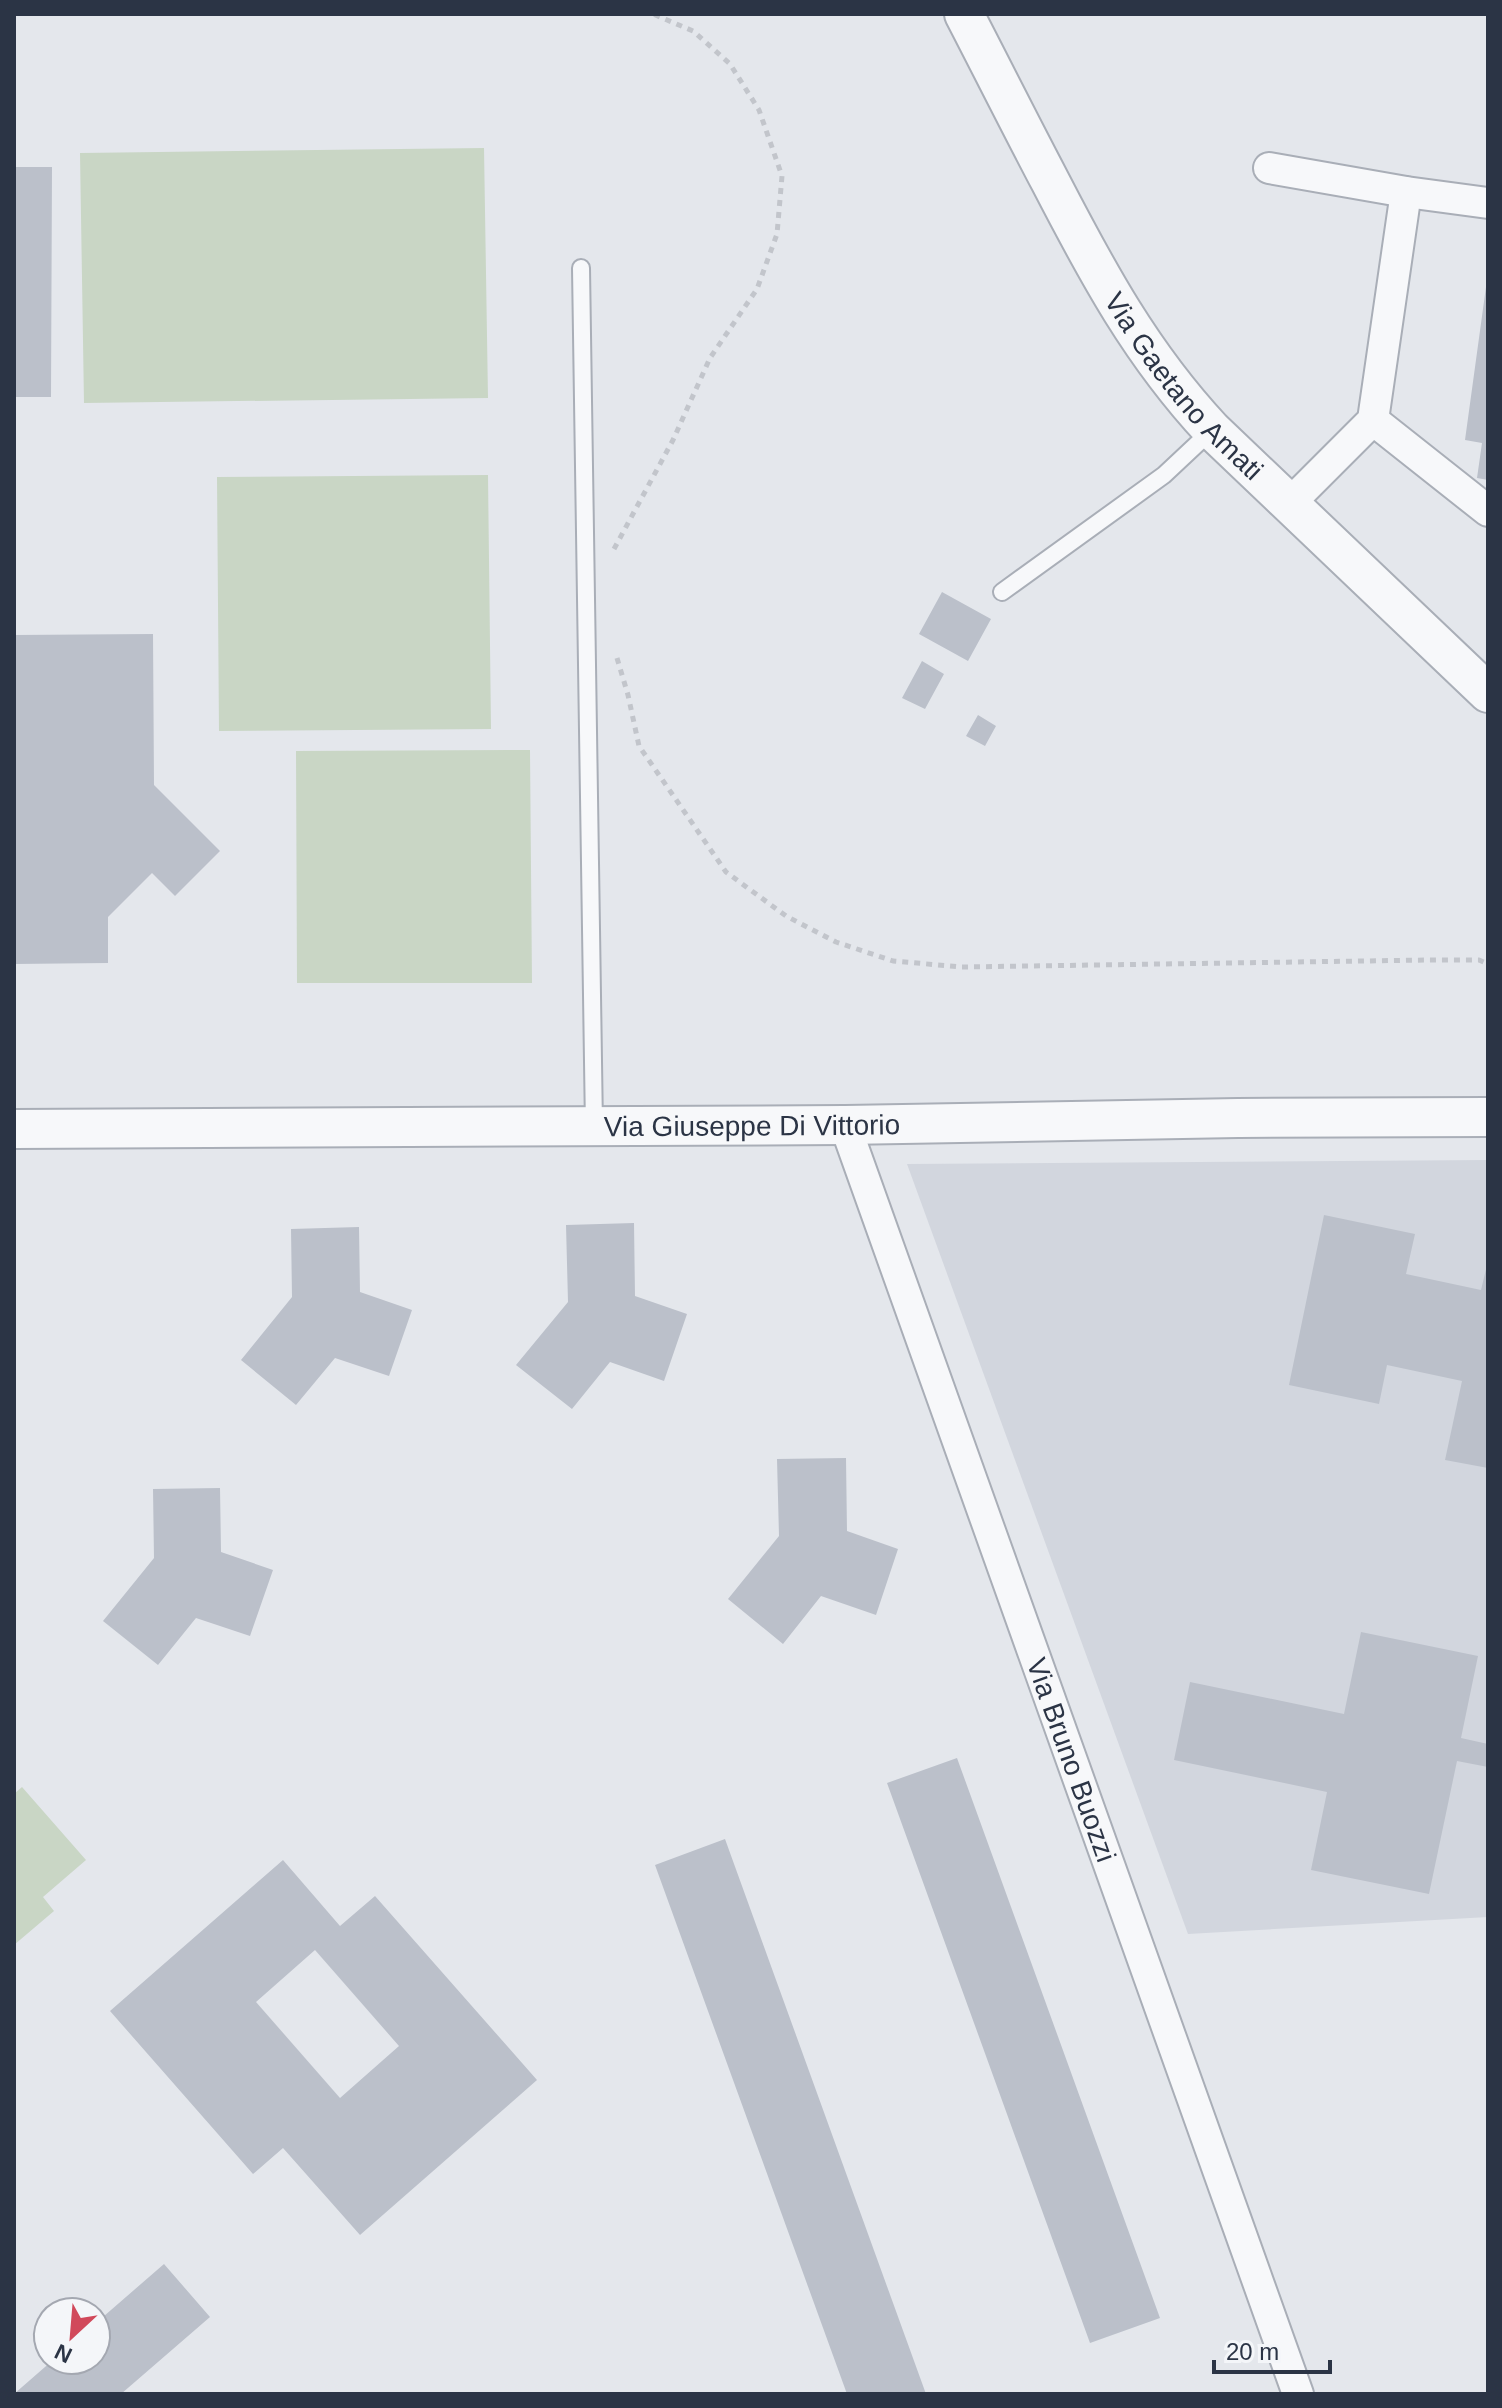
<svg xmlns="http://www.w3.org/2000/svg" width="1502" height="2408" font-family="Helvetica,sans-serif">
<rect width="100%" height="100%" fill="#e4e7ec"/>
<!-- built -->
<path fill="#d2d6de" d="M 1488,1160 L 1488,1917 L 1188,1934 L 907,1164 Z"/>
<!-- green -->
<path fill="#c9d6c5" d="M 484,148 L 488,398 L 84,403 L 80,153 Z
M 488,475 L 491,729 L 219,731 L 217,477 Z
M 530,750 L 532,983 L 297,983 L 296,751 Z
M 22,1787 L 86,1860 L 43,1897 L 54,1911 L 14,1945 L 14,1794 Z"/>
<!-- building -->
<path fill="#bbc0ca" fill-rule="evenodd" d="M 14,167 L 52,167 L 51,397 L 14,397 Z
M 1486,287 L 1488,287 L 1488,480 L 1477,478 L 1482,443 L 1465,440 Z
M 942,592 L 991,619 L 968,661 L 919,634 Z
M 153,634 L 154,785 L 220,851 L 175,896 L 152,873 L 108,917 L 108,963 L 14,964 L 14,635 Z
M 922,661 L 944,674 L 925,709 L 902,698 Z
M 978,715 L 996,726 L 985,746 L 966,736 Z
M 1324,1215 L 1415,1234 L 1406,1274 L 1481,1290 L 1488,1261 L 1488,1468 L 1445,1460 L 1462,1381 L 1387,1365 L 1379,1404 L 1289,1385 Z
M 634,1223 L 635,1296 L 687,1314 L 664,1381 L 610,1362 L 572,1409 L 516,1365 L 568,1302 L 566,1225 Z
M 359,1227 L 360,1292 L 412,1310 L 389,1376 L 335,1358 L 296,1405 L 241,1360 L 292,1297 L 291,1229 Z
M 846,1458 L 847,1531 L 898,1549 L 876,1615 L 821,1596 L 783,1644 L 728,1599 L 779,1536 L 777,1459 Z
M 220,1488 L 221,1552 L 273,1570 L 250,1636 L 196,1618 L 158,1665 L 103,1621 L 154,1558 L 153,1489 Z
M 1361,1632 L 1478,1656 L 1461,1738 L 1488,1744 L 1488,1767 L 1457,1761 L 1429,1894 L 1311,1870 L 1327,1792 L 1174,1760 L 1190,1682 L 1344,1714 Z
M 957,1758 L 1160,2318 L 1090,2343 L 887,1783 Z
M 725,1839 L 926,2394 L 847,2394 L 655,1865 Z
M 283,1860 L 340,1926 L 375,1896 L 537,2080 L 360,2235 L 283,2148 L 253,2174 L 110,2011 ZM 315,1950 L 399,2046 L 340,2098 L 256,2002 Z
M 164,2264 L 210,2317 L 121,2394 L 14,2394 L 53,2360 L 96,2360 L 96,2323 Z"/>
<g fill="none" stroke-linecap="round" stroke-linejoin="round">
<!-- service casing -->
<g stroke="#a9aeb7" stroke-width="20">
<path id="service" d="M 581,268 L 594,1127
M 1002,592 L 1164,475 L 1212,430"/>
</g>
<!-- minor casing -->
<g stroke="#a9aeb7" stroke-width="34">
<g id="minor">
<path d="M 1269,168 L 1406,192 L 1488,203"/>
<path d="M 1373,420 L 1488,511"/>
<path d="M 1289,504 L 1373,420 L 1406,192"/>
<path id="s1" d="M 845,1125 L 1298,2394"/>
</g>
</g>
<!-- tertiary casing -->
<g stroke="#a9aeb7" stroke-width="42">
<g id="tertiary">
<path id="s2" d="M 964,14 C 993,70 1021,126 1050,181 C 1097,272 1141,354 1212,430 L 1488,693"/>
<path id="s3" d="M 14,1129 L 845,1125 L 1238,1118 L 1488,1117"/>
</g>
</g>
<!-- path -->
<path stroke="#c2c5cb" stroke-width="5" stroke-dasharray="6 6" stroke-linecap="butt" d="M 614,549 L 673,440 L 710,358 L 757,289 L 777,234 L 782,176 L 759,110 L 730,64 L 693,31 L 653,14
M 617,658 L 628,695 L 639,746 L 726,872 L 786,916 L 836,942 L 893,961 L 962,967 L 1429,960 L 1479,960 L 1488,964"/>
<!-- service -->
<use href="#service" stroke="#f7f8fa" stroke-width="16"/>
<!-- minor -->
<use href="#minor" stroke="#f7f8fa" stroke-width="30"/>
<!-- tertiary -->
<use href="#tertiary" stroke="#f7f8fa" stroke-width="38"/>
</g>
<g text-anchor="middle" stroke-width="6" stroke-linejoin="round" paint-order="stroke">
<!-- street labels -->
<g font-size="28" fill="#2b3445" stroke="#f4f6f9">
<text dy="10" stroke="none"><textPath href="#s2" startOffset="434">Via Gaetano Amati</textPath></text>
<text dy="10" stroke="none"><textPath href="#s3" startOffset="738">Via Giuseppe Di Vittorio</textPath></text>
<text dy="10" stroke="none"><textPath href="#s1" startOffset="674">Via Bruno Buozzi</textPath></text>
</g>
</g>
<!-- border -->
<rect width="1502" height="2408" fill="none" stroke="#2b3445" stroke-width="32"/>
<!-- north arrow -->
<g transform="translate(72 2336) rotate(206)"><circle r="38" fill="#f4f6f9" stroke="#a4a8b1" stroke-width="2"/>
<path d="M0-6L14 30L0 20L-14 30Z" fill="#d1495b"/>
<text y="-12" font-size="22" font-weight="bold" text-anchor="middle" fill="#2b3445">N</text>
</g>
<!-- scale -->
<path d="M1214 2360v12h116v-12" fill="none" stroke="#2b3445" stroke-width="4"/>
<text x="1226" y="2360" font-size="24" fill="#2b3445" stroke="#f4f6f9" stroke-width="6" paint-order="stroke">20 m</text>
</svg>
